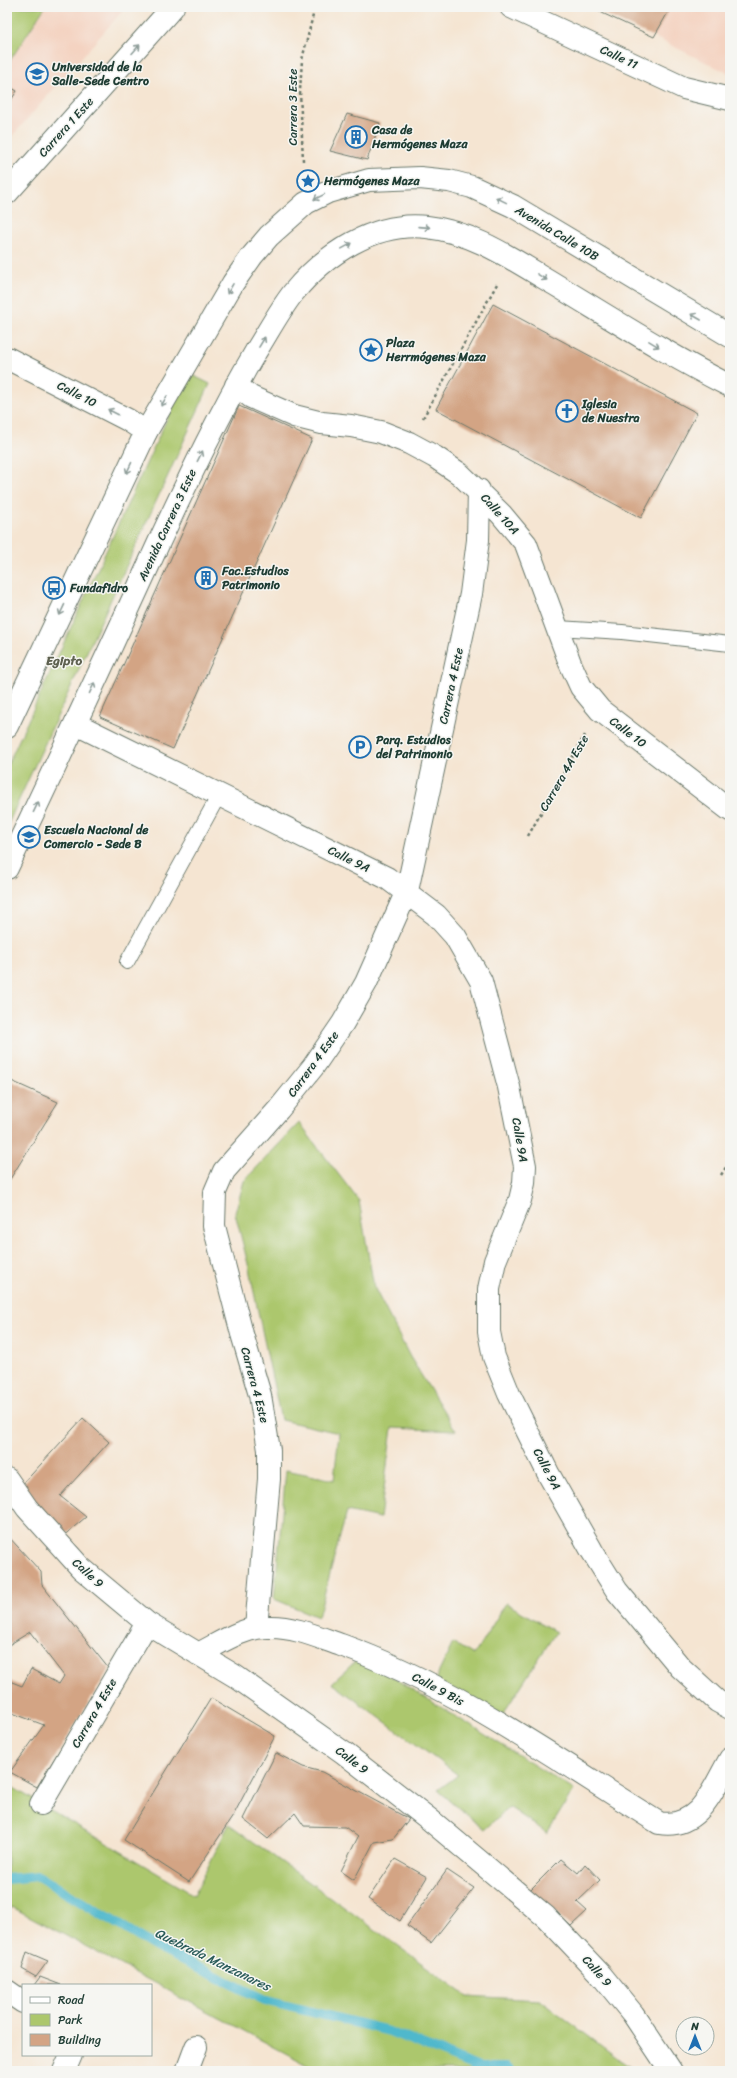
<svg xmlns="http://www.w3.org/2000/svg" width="737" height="2078" font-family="Sriracha,sans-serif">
<rect width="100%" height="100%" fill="#f6f6f2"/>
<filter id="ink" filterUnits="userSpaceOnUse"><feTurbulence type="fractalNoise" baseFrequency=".025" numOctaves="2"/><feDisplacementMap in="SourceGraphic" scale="8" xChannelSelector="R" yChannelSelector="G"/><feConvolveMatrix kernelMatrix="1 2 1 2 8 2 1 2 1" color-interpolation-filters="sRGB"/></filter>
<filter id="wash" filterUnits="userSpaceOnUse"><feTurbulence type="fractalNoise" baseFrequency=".012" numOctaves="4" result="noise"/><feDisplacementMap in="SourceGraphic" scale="16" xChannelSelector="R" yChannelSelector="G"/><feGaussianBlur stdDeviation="0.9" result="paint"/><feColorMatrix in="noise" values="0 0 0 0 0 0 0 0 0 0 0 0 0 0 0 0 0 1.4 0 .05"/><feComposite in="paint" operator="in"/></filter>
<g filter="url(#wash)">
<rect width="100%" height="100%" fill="#f5e5d2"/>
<!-- built -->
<path fill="#f4d3c1" d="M 7,7 L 126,7 L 7,142 Z
M 589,7 L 730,7 L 730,74 L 654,37 Z"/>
<!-- green -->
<path fill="#acc76d" stroke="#668250" d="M 7,7 L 45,7 L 7,65 Z
M 188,373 L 210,384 L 7,826 L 7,766 Z
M 299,1123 L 359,1201 L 374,1287 L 410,1357 L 456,1431 L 392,1428 L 380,1518 L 347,1511 L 318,1617 L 274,1599 L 286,1470 L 334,1480 L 339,1433 L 281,1420 L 248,1264 L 235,1213 L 244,1181 Z
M 506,1603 L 556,1632 L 499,1720 L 435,1680 L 453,1643 L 474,1655 Z
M 360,1657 L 574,1790 L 547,1833 L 509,1807 L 484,1830 L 438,1790 L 458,1775 L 332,1683 Z
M 7,1784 L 194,1895 L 229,1824 L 467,1996 L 540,2000 L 635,2071 L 319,2071 L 12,1907 L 7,1914 Z"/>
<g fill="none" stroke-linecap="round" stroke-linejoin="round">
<!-- stream -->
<path stroke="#4fb8cc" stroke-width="10" d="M 7,1879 L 38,1876 L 156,1947 L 267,2001 L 389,2031 L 479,2068 L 506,2068 L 509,2071"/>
</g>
<g id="blocks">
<!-- building -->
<path fill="#d3a484" d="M 589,7 L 671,7 L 654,37 Z
M 7,85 L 17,91 L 7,106 Z
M 347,114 L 380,123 L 367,160 L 330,151 Z
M 493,304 L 697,413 L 641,518 L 436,409 Z
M 239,406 L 312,439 L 173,749 L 100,717 Z
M 7,1079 L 58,1102 L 7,1184 Z
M 83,1418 L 109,1442 L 60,1496 L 86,1517 L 62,1537 L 21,1486 Z
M 7,1535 L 41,1572 L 42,1585 L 109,1669 L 37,1787 L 10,1772 L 44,1725 L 7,1711 L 7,1680 L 22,1686 L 31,1669 L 59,1684 L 64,1676 L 30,1632 L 7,1646 L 7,1579 L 9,1578 L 7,1577 Z
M 211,1698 L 275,1736 L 233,1816 L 189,1882 L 124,1840 Z
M 276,1753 L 303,1767 L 322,1772 L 409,1819 L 393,1839 L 374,1842 L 354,1880 L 341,1871 L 358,1837 L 345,1827 L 304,1826 L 295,1813 L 268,1839 L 243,1819 Z
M 395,1859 L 427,1877 L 400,1921 L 368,1899 Z
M 561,1859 L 578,1873 L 585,1864 L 600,1880 L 577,1902 L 587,1911 L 571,1926 L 530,1890 Z
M 447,1870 L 474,1888 L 431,1943 L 407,1926 Z
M 27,1952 L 48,1961 L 36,1977 L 22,1969 Z
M 40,1977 L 61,1985 L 34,1985 Z"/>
</g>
</g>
<g filter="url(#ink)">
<use href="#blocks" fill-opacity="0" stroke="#6a786b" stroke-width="1"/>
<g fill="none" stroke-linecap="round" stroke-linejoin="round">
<!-- lane casing -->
<g stroke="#6a786b" stroke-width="16">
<path id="lane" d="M 558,628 L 622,632 L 730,644
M 127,962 L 219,795"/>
</g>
<!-- street casing -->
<g stroke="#6a786b" stroke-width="24">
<path id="street" d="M 511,7 L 684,88 L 730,99
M 7,193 L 173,7
M 7,358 L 128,420 L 146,432
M 236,385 L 251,397 L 294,416 L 322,423 L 351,426 L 381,432 L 409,443 L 435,457 L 460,474 L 501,514 L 526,544 L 570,663 L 581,687 L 600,710 L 730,810
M 76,724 L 387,878 L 436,915 L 455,936 L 481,981 L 509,1087 L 525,1166 L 524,1183 L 520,1200 L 495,1261 L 489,1289 L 489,1332 L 494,1357 L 509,1394 L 549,1475 L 592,1551 L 617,1591 L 681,1668 L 717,1701 L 730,1708
M 7,1479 L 27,1508 L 81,1568 L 147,1623 L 235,1676 L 344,1753 L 429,1819 L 546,1917 L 601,1975 L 633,2014 L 671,2071
M 256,1628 L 269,1479 L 269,1450 L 260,1395 L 242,1334 L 214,1226 L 215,1192 L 224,1171 L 279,1109 L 313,1067 L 343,1023 L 366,983 L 407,891 L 471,594 L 478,540 L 479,490
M 198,1654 C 220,1643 243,1627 268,1627 C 293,1626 318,1637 341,1645 C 455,1686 556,1759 659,1823 C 700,1830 713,1788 730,1759
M 41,1804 L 147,1623
M 7,1991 L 23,2002
M 64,2071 L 71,2055
M 187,2071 L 196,2047"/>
</g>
<!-- primary casing -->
<g stroke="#6a786b" stroke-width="24">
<path id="primary" d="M 7,726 L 146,432 L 233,283 L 252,256 L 269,236 L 306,203 L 328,192 L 369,180 L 420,178 L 449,181 L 472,187 L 513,206 L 730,336
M 7,868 C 59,759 110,650 160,540 C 190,476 220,412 256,351 C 268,332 279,311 293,293 C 325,254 375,221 427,227 C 475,232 515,261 556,285 C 614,320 670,356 730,386"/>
</g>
<!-- path -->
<path stroke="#6a786b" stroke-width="2.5" stroke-dasharray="3 3" stroke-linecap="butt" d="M 303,161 L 300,91 L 302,60 L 315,7
M 423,418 L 497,284
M 528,836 L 585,735
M 721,1175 L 730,1161"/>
<!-- lane -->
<use href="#lane" stroke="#fff" stroke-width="14"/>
<!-- street -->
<use href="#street" stroke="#fff" stroke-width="22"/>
<!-- primary -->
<use href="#primary" stroke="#fff" stroke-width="22"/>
</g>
<!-- one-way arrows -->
<defs><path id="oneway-shaft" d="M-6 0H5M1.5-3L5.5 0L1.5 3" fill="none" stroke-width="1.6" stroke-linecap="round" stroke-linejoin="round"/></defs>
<g stroke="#8f9e9a">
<use href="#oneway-shaft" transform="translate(136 49) rotate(-48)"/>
<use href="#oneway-shaft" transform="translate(319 197) rotate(154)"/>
<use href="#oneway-shaft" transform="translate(501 200) rotate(-154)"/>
<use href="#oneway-shaft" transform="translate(424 227) rotate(4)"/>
<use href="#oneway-shaft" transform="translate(347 246) rotate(-29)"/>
<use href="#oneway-shaft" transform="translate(542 277) rotate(31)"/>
<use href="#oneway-shaft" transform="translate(230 289) rotate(120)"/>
<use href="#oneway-shaft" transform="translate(696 317) rotate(-150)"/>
<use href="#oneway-shaft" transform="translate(262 342) rotate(-59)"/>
<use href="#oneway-shaft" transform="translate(654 344) rotate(31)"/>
<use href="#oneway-shaft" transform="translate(164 401) rotate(121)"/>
<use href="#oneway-shaft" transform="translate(113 412) rotate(-153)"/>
<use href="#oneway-shaft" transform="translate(200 456) rotate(-63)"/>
<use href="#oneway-shaft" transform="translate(129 468) rotate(115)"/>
<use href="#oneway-shaft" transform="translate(62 610) rotate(115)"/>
<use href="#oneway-shaft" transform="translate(92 688) rotate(-65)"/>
<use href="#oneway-shaft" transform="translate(36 807) rotate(-64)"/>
</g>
</g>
<!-- icons -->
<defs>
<g id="university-ring" transform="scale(1.15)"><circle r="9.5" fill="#f6f6f2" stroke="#1f6fb2" stroke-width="1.5"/><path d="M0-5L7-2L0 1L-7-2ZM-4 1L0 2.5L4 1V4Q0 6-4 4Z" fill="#1f6fb2"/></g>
<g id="building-ring" transform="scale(1.15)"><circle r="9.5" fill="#f6f6f2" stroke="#1f6fb2" stroke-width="1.5"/><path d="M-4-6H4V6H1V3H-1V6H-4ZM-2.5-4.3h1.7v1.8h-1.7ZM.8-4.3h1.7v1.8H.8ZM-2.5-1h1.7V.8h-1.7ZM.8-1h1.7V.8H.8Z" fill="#1f6fb2"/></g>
<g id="sight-ring" transform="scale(1.15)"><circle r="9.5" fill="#f6f6f2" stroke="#1f6fb2" stroke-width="1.5"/><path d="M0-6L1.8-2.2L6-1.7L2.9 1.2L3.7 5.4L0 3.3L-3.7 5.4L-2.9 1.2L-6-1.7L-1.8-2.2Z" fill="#1f6fb2"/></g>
<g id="church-ring" transform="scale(1.15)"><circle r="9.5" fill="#f6f6f2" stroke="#1f6fb2" stroke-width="1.5"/><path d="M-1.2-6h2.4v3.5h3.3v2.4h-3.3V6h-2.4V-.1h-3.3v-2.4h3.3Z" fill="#1f6fb2"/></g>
<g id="bus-ring" transform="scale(1.15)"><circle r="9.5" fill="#f6f6f2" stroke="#1f6fb2" stroke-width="1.5"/><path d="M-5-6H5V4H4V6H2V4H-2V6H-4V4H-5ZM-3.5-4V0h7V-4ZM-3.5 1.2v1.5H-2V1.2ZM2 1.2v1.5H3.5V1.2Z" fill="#1f6fb2"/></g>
<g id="parking-ring" transform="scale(1.15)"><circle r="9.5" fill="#f6f6f2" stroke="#1f6fb2" stroke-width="1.5"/><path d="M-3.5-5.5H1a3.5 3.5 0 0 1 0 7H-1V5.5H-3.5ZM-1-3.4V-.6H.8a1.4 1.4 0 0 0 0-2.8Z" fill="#1f6fb2"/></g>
<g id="school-ring" transform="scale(1.15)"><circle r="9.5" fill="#f6f6f2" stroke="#1f6fb2" stroke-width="1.5"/><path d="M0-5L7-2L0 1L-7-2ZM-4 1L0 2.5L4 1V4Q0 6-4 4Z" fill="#1f6fb2"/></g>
</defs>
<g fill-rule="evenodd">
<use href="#university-ring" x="37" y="74"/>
<use href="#building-ring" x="356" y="137"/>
<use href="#sight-ring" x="308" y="181"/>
<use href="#sight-ring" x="371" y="350"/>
<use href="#church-ring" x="567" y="411"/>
<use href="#building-ring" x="206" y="578"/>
<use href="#bus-ring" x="54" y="588"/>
<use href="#parking-ring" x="360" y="747"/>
<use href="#school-ring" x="29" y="837"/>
</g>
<g text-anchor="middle" stroke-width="3" stroke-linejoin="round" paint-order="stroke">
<!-- street labels -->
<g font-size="12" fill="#1f3d34" stroke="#f6f6f2">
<text transform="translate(619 57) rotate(25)" y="4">Calle 11</text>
<text transform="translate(293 107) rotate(-90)" y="4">Carrera 3 Este</text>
<text transform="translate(66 127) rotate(-48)" y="4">Carrera 1 Este</text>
<text transform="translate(557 233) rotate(31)" y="4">Avenida Calle 10B</text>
<text transform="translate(77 394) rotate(27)" y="4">Calle 10</text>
<text transform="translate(500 514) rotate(48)" y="4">Calle 10A</text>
<text transform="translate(167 525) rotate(-65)" y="4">Avenida Carrera 3 Este</text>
<text transform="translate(451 686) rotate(-78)" y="4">Carrera 4 Este</text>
<text transform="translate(628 732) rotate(37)" y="4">Calle 10</text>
<text transform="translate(564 773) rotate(-60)" y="4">Carrera 4A Este</text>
<text transform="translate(349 859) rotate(26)" y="4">Calle 9A</text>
<text transform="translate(313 1064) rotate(-54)" y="4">Carrera 4 Este</text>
<text transform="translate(520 1140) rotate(80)" y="4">Calle 9A</text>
<text transform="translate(255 1385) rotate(75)" y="4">Carrera 4 Este</text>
<text transform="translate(547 1469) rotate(62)" y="4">Calle 9A</text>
<text transform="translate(88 1573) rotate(42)" y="4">Calle 9</text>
<text transform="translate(438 1689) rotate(28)" y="4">Calle 9 Bis</text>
<text transform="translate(94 1713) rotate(-60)" y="4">Carrera 4 Este</text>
<text transform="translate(352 1760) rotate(37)" y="4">Calle 9</text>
<text transform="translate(597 1971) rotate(48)" y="4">Calle 9</text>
</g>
<!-- poi labels -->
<g font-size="12" font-weight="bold" fill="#1f3d34" stroke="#f6f6f2" text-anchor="start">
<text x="52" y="71">Universidad de la<tspan x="52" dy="14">Salle-Sede Centro</tspan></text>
<text x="372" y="134">Casa de<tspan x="372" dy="14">Hermógenes Maza</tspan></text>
<text x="324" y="185">Hermógenes Maza</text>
<text x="386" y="347">Plaza<tspan x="386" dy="14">Herrmógenes Maza</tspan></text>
<text x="582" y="408">Iglesia<tspan x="582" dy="14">de Nuestra</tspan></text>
<text x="222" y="575">Fac.Estudios<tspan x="222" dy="14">Patrimonio</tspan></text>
<text x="70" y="592">Fundafidro</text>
<text x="376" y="744">Parq. Estudios<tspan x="376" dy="14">del Patrimonio</tspan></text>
<text x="44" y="834">Escuela Nacional de<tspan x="44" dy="14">Comercio - Sede B</tspan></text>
</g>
<!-- neighbourhood labels -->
<g font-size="13" font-weight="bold" fill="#5e6150" stroke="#f6f6f2">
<text x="64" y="665">Egipto</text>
</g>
<!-- water labels -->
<g font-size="13" font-style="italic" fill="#2b5c5a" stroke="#f6f6f2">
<text transform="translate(213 1959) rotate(26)" y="5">Quebrada Manzanares</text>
</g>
</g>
<!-- margin -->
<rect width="737" height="2078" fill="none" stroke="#f6f6f2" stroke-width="24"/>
<!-- legend -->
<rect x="22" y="1984" width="130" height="72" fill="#f6f6f2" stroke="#a0aca6"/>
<rect x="30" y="1997" width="20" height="6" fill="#ffffff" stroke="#a0aca6"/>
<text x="58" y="2004" font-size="12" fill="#1f3d34">Road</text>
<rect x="30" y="2014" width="20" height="12" fill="#acc76d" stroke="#a0aca6"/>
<text x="58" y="2024" font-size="12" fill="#1f3d34">Park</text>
<rect x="30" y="2034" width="20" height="12" fill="#d3a484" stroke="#a0aca6"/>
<text x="58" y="2044" font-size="12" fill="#1f3d34">Building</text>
<!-- north arrow -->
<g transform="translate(695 2036)"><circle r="19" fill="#f6f6f2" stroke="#a0aca6"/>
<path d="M0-3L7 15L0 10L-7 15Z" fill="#1f6fb2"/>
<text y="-6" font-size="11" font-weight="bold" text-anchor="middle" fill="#1f3d34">N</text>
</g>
</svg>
